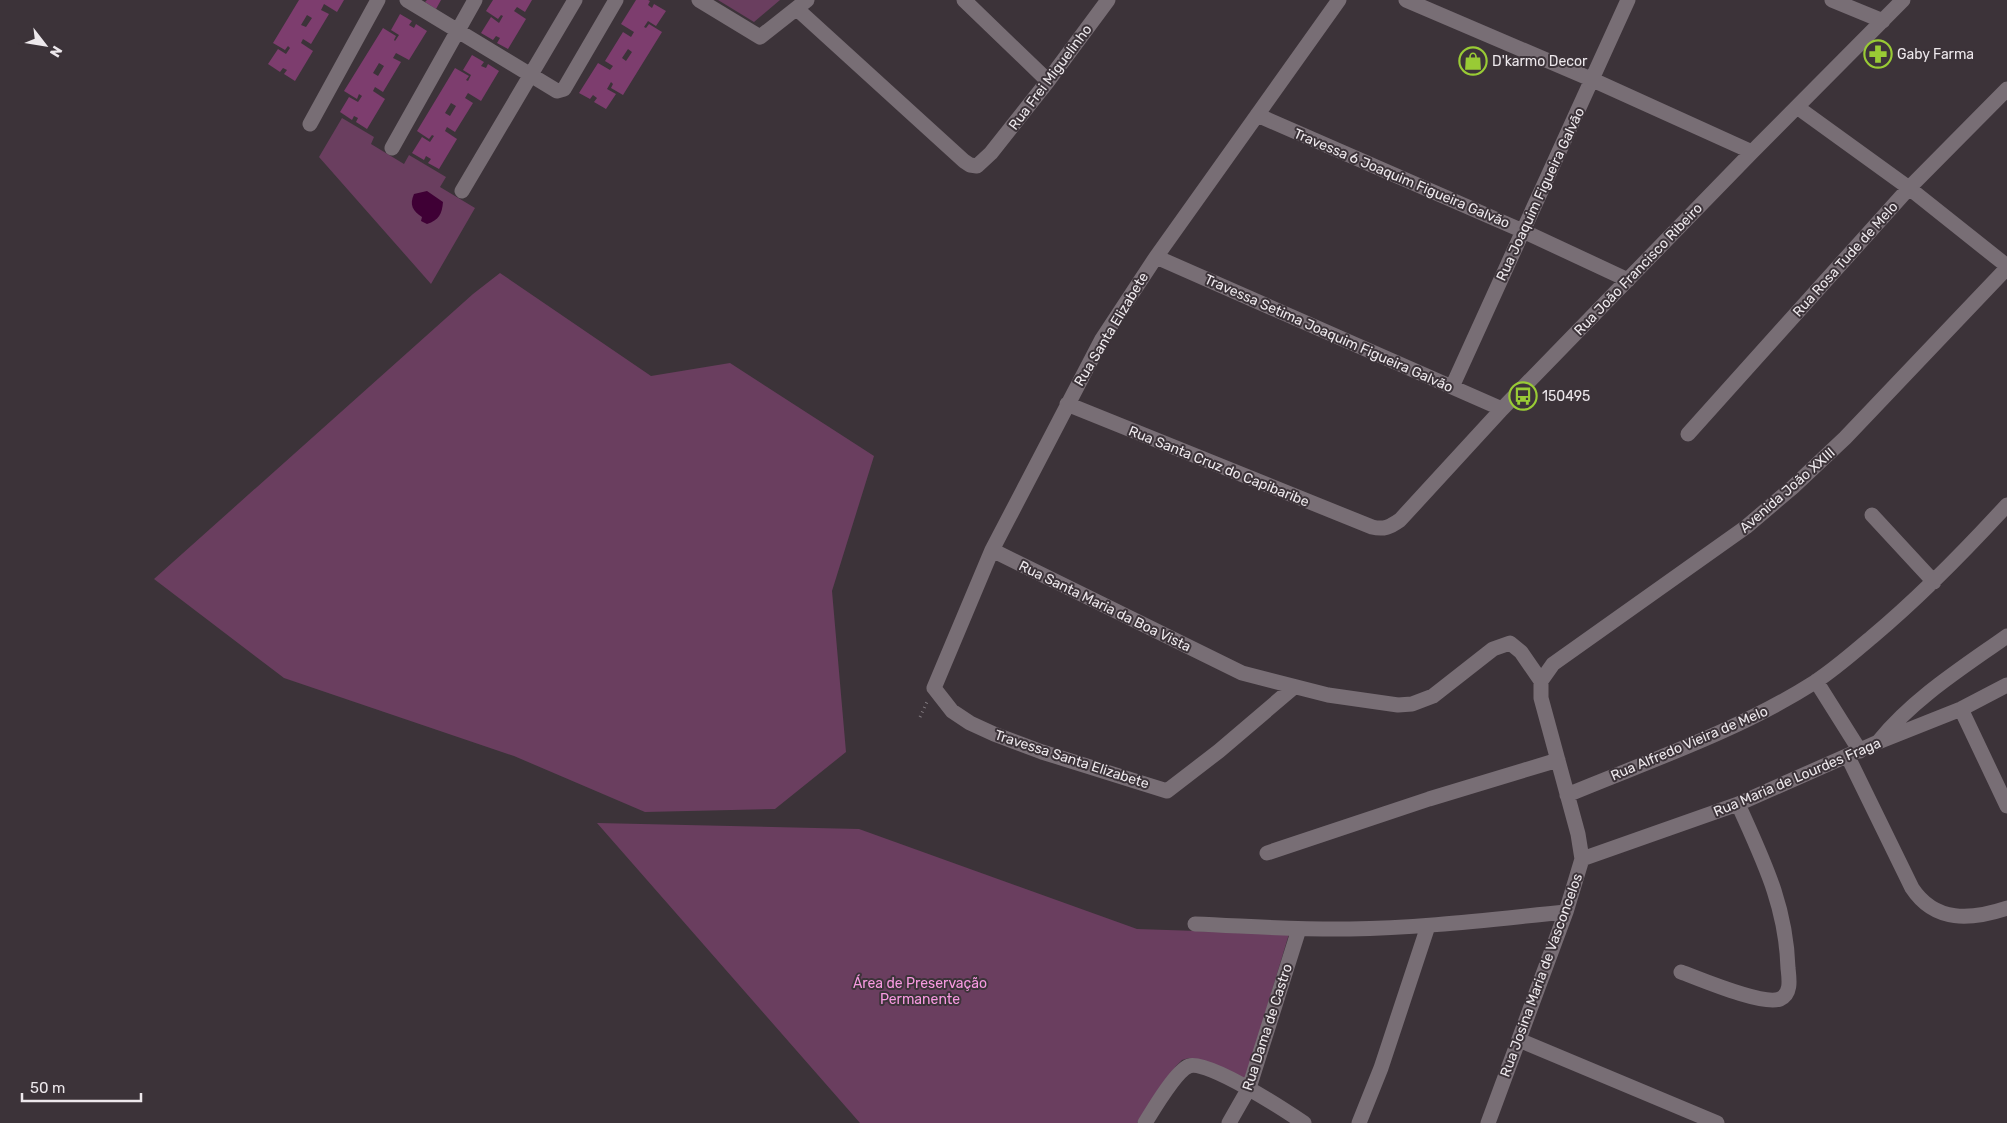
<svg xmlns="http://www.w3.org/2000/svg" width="2007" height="1123" font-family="Rubik,sans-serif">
<rect width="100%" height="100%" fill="#3c3339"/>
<!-- green -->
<path fill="#6a3e5f" d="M 718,0 L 780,0 L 754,22 Z
M 342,118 L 374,137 L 371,144 L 404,164 L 409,155 L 446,177 L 440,187 L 475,208 L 431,284 L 319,157 Z
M 500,273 L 651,376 L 730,363 L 874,456 L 832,591 L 846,752 L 775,809 L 645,812 L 514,756 L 284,678 L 154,579 L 473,294 Z
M 597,823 L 859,829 L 1137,929 L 1289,934 L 1245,1080 L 1189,1058 L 1182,1060 L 1176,1066 L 1137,1123 L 860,1123 Z"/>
<!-- water -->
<path fill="#3f0035" d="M 427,191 L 443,202 C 442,214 439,220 427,224 L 421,221 L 422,217 C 413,211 409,205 414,194 Z"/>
<!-- building -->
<path fill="#7d3d6e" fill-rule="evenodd" d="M 299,0 L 344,0 L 337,12 L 324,4 L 321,10 L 329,14 L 311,44 L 303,39 L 301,43 L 313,51 L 295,81 L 284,74 L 287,70 L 283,68 L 280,72 L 268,64 L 278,49 L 286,54 L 290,48 L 288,46 L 285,50 L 273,43 ZM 307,15 L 312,18 L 306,27 L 301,25 Z
M 427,0 L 441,0 L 436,9 L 425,2 Z
M 493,0 L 532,0 L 525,12 L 517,7 L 514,11 L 526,19 L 508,49 L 497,43 L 500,38 L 496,36 L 493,40 L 481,33 L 491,17 L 499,23 L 503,16 L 501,15 L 498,19 L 486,11 Z
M 636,0 L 648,0 L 650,1 L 648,5 L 652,8 L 654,4 L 666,11 L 656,26 L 648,21 L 644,27 L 646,28 L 649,24 L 662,32 L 623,95 L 611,88 L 613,84 L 611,82 L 607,89 L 616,94 L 606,109 L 594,102 L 597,98 L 593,95 L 590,99 L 579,93 L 598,63 L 610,70 L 613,66 L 605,61 L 623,32 L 631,37 L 634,32 L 621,24 ZM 628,49 L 632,52 L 626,61 L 622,58 Z
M 400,14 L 412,21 L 409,25 L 414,28 L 416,24 L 427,31 L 409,60 L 396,53 L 393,58 L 401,62 L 383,92 L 375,87 L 373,91 L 385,99 L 367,129 L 356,122 L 358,118 L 354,116 L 352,120 L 340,112 L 349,97 L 358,102 L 362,96 L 359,94 L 357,99 L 344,91 L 383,28 L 396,36 L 394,40 L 395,41 L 399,35 L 391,30 ZM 379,63 L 384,66 L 378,76 L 373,73 Z
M 472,55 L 484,62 L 481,66 L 486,68 L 488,64 L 499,71 L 481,101 L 468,93 L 465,98 L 473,103 L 455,132 L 447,127 L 445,131 L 457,139 L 439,169 L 428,163 L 431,159 L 426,156 L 424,160 L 412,153 L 422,137 L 430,142 L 434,136 L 432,135 L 429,139 L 417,131 L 455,68 L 469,76 L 466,80 L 468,81 L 471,75 L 463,70 ZM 451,103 L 456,106 L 450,116 L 445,113 Z"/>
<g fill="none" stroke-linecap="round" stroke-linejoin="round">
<!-- path -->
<path stroke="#857e83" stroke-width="3" stroke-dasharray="1 4" stroke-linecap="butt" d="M 920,717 L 927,702"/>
<!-- minor -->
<path stroke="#786e75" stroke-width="15" d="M 407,0 L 557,91 L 564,89 L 616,0
M 699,0 L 760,37 L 807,0
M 964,0 L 1048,81
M 1406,0 L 1593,80 L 1752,152
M 1832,0 L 1883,21
M 797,9 L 964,161 L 970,165 L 977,166 L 991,153 L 1048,81 L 1108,0
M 1797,107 L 1909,188 L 2007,266
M 1257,115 L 1523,231 L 1628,280
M 310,124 L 378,0
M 392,148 L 475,0
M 462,191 L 575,0
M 1156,257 L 1502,409
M 1452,387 L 1628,0
M 1067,404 L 1372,527 C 1384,530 1390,527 1400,520 L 1502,409 L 1752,152 L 1903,0
M 1688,434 L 1909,188 L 2007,89
M 1872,515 L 1934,582
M 992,550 L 1242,673 L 1328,695 L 1398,705 L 1412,704 L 1433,696 L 1493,649 L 1510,643 L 1521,652 L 1541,681
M 1816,681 L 1860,751
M 1294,687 L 1219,751 L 1167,791 L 1042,752 L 994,734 L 970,723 L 952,711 L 934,688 L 992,550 L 1102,339 L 1156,257 L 1339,0
M 1961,709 L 2007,806
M 1879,741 C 1914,698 1962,668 2007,636
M 1848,757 L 1912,888 C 1935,923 1971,920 2007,908
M 1567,795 C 1651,760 1738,731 1815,682 C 1835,669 1853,653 1872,637 C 1921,596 1963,553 2007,505
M 1267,853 L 1429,799 L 1558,760
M 1582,859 L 1738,804 L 1878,742 L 1961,709 L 2007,685
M 1195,924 C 1247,926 1298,930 1350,929 C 1423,928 1494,919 1566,912
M 1681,972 C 1700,979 1763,1006 1780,999 C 1792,994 1789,978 1788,968 C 1786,905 1763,860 1738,804
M 1519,1040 L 1717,1123
M 1145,1123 C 1153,1110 1176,1071 1189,1066 C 1207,1059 1286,1111 1304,1123
M 1229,1123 L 1249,1088 L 1299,929
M 1359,1123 L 1381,1068 L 1428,926
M 1488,1123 L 1566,912 L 1582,859 L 1578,834 L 1541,698 L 1541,681 L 1553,664 L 1746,527 L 1793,487 L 1845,438 L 2007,268"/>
</g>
<!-- icons -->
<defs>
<g id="pharmacy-ring" transform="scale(1.4375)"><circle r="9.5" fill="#3c3339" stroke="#99cb35" stroke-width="1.5"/><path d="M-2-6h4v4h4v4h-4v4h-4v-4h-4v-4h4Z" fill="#99cb35"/></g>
<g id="shop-ring" transform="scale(1.4375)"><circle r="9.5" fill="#3c3339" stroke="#99cb35" stroke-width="1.5"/><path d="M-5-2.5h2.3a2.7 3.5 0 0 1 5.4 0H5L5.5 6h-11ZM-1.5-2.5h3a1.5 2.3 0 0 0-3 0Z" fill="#99cb35"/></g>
<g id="bus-ring" transform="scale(1.4375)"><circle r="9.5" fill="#3c3339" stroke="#99cb35" stroke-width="1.5"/><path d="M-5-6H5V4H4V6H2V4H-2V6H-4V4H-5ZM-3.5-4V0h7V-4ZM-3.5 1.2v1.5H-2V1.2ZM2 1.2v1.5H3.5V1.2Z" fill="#99cb35"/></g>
</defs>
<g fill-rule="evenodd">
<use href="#pharmacy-ring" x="1878" y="54"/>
<use href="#shop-ring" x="1473" y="61"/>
<use href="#bus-ring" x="1523" y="396"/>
</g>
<g text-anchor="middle" stroke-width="4" stroke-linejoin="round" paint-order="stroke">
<!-- poi labels -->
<g font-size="14" fill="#ede8ec" stroke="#3c3339" text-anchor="start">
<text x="1897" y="59">Gaby Farma</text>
<text x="1492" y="66">D'karmo Decor</text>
<text x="1542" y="401">150495</text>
</g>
<!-- street labels -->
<g font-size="14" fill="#ede8ec" stroke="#3c3339">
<text transform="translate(1050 77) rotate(-53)" y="5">Rua Frei Miguelinho</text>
<text transform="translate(1402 178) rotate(23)" y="5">Travessa 6 Joaquim Figueira Galvão</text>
<text transform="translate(1540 194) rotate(-65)" y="5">Rua Joaquim Figueira Galvão</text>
<text transform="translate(1845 259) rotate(-48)" y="5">Rua Rosa Tude de Melo</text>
<text transform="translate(1638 269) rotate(-46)" y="5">Rua João Francisco Ribeiro</text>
<text transform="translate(1111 329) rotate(-59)" y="5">Rua Santa Elizabete</text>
<text transform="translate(1329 333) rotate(24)" y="5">Travessa Setima Joaquim Figueira Galvão</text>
<text transform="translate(1219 466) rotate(22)" y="5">Rua Santa Cruz do Capibaribe</text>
<text transform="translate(1787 490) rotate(-41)" y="5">Avenida João XXIII</text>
<text transform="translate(1105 606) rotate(26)" y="5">Rua Santa Maria da Boa Vista</text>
<text transform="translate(1689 743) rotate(-23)" y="5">Rua Alfredo Vieira de Melo</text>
<text transform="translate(1072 759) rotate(18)" y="5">Travessa Santa Elizabete</text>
<text transform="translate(1797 777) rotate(-23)" y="5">Rua Maria de Lourdes Fraga</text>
<text transform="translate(1541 975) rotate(-70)" y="5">Rua Josina Maria de Vasconcelos</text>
<text transform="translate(1267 1027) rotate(-72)" y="5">Rua Dama de Castro</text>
</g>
<!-- park labels -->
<g font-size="14" fill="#f79ae0" stroke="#3c3339">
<text x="920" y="988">Área de Preservação<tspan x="920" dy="16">Permanente</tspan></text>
</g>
</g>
<!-- north arrow -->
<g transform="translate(45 45) rotate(121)" stroke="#3c3339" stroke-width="4" paint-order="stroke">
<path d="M0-4L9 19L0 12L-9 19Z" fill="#ede8ec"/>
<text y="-8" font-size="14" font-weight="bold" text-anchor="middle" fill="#ede8ec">N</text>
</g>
<!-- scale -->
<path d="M22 1093v8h119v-8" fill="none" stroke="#ede8ec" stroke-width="2.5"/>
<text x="30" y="1093" font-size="15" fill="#ede8ec" stroke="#3c3339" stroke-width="4" paint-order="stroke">50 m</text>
</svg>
